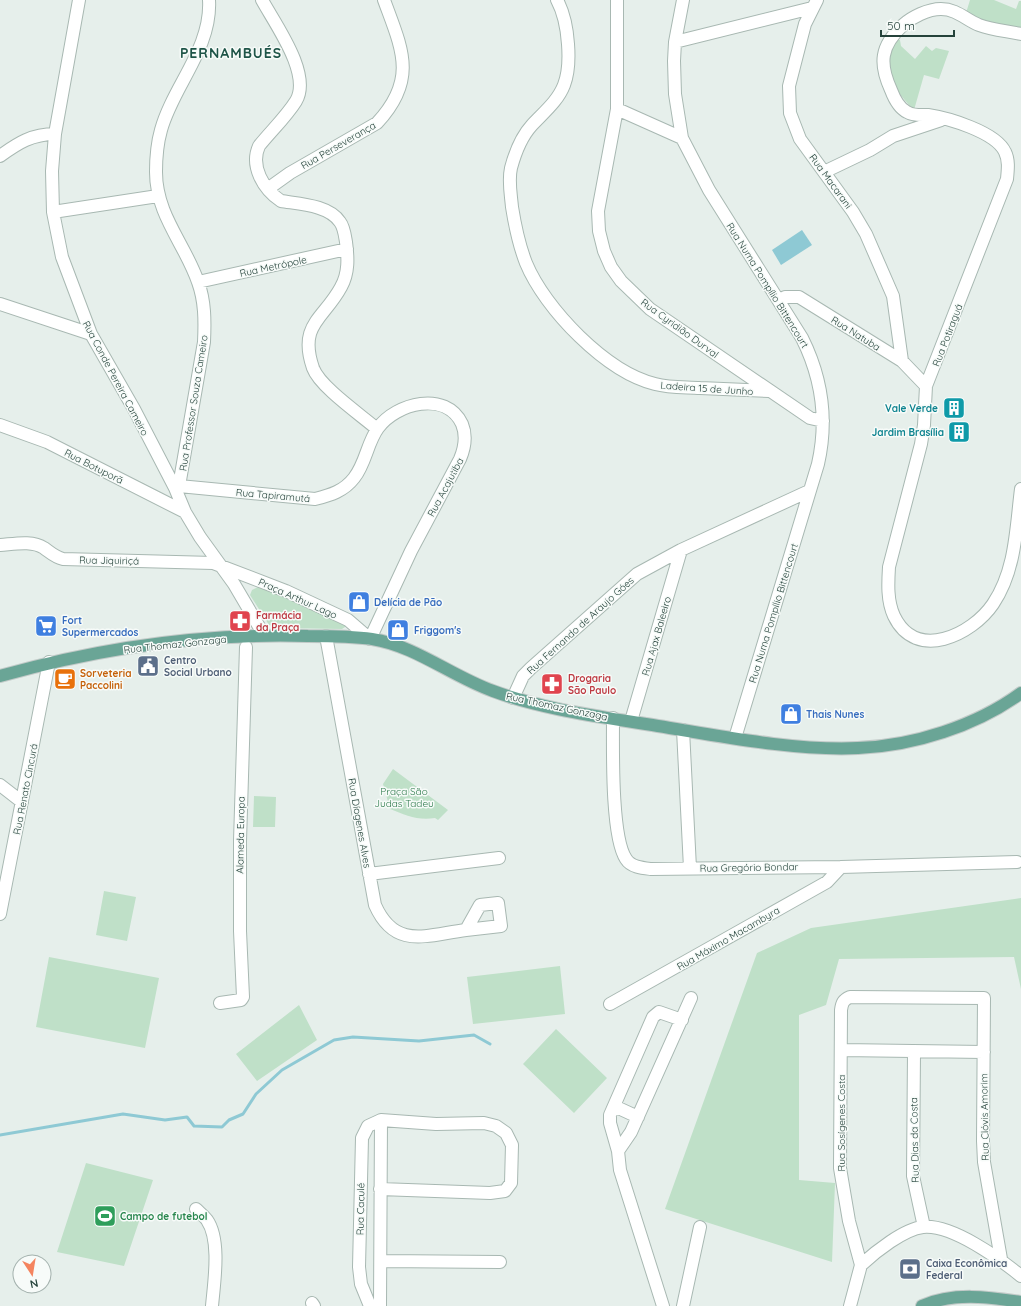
<svg xmlns="http://www.w3.org/2000/svg" width="1021" height="1306" font-family="Quicksand,sans-serif">
<rect width="100%" height="100%" fill="#e6efeb"/>
<!-- green -->
<path fill="#bfe0c8" d="M 970,0 L 994,0 L 1016,9 L 1019,1 L 1021,1 L 1021,30 L 989,24 L 966,13 Z
M 893,39 L 900,40 L 901,46 L 915,59 L 926,46 L 932,51 L 936,48 L 949,51 L 939,79 L 924,75 L 914,110 C 902,98 890,84 888,67 C 887,59 891,48 893,39 Z
M 260,586 L 345,625 L 345,627 L 342,629 L 281,628 L 269,625 L 250,595 L 252,590 Z
M 393,769 L 448,810 L 438,820 L 435,818 C 418,821 405,815 390,809 L 383,784 Z
M 254,796 L 276,797 L 275,827 L 253,827 Z
M 104,891 L 136,897 L 127,941 L 96,935 Z
M 1021,898 L 1021,989 L 1014,957 L 839,959 L 826,1005 L 799,1015 L 799,1180 L 835,1183 L 832,1262 L 665,1209 L 757,953 L 811,928 Z
M 49,957 L 159,978 L 145,1048 L 36,1027 Z
M 560,966 L 565,1014 L 473,1024 L 467,977 Z
M 299,1005 L 317,1040 L 257,1081 L 236,1054 Z
M 556,1029 L 607,1078 L 574,1113 L 523,1064 Z
M 86,1163 L 153,1180 L 124,1266 L 57,1252 Z"/>
<!-- water -->
<path fill="#8ec9d4" d="M 802,230 L 812,245 L 781,265 L 772,250 Z"/>
<g fill="none" stroke-linecap="round" stroke-linejoin="round">
<!-- stream -->
<path stroke="#8ec9d4" stroke-width="3" d="M 0,1135 L 123,1114 L 165,1120 L 187,1117 L 194,1126 L 222,1127 L 229,1120 L 243,1114 L 256,1094 L 282,1070 L 334,1040 L 353,1037 L 419,1041 L 474,1035 L 490,1044"/>
<!-- minor casing -->
<g stroke="#a8b8b2" stroke-width="14">
<path id="minor" d="M 79,0 L 55,134 L 52,171 L 53,212 L 62,257 L 91,334 L 134,409 L 175,488 L 185,512 L 200,537 L 234,584 L 264,635
M 262,0 C 275,24 312,74 296,101 C 286,117 271,131 259,146 C 250,166 263,189 281,201 C 299,204 329,205 340,222 C 344,227 345,236 346,242 C 348,257 349,273 341,287 C 324,319 298,324 313,368 C 320,387 361,415 377,429
M 557,0 C 564,13 567,29 568,44 C 569,57 569,72 564,85 C 558,101 543,113 532,125 C 521,137 515,153 511,168 C 508,181 511,195 512,207 C 515,226 519,245 526,263 C 545,309 606,372 655,384 C 670,388 685,387 700,388 C 723,389 746,390 769,391
M 617,0 L 617,109 L 598,211 L 599,231 L 604,251 L 611,267 L 621,281 L 650,309 L 810,418 L 823,421
M 683,0 L 675,42 L 674,61 L 675,94 L 682,138 L 709,190 L 802,338 C 822,378 828,420 818,464 L 735,738
M 817,0 L 805,24 L 789,86 L 790,113 L 800,139 L 853,212 L 866,234 L 893,296 L 902,361
M 1021,34 C 1007,31 992,30 979,25 C 966,20 957,9 941,9 C 928,9 912,17 903,25 C 880,46 879,64 891,90 C 894,98 899,108 907,112 C 913,116 921,115 928,115 C 948,118 996,132 1005,152 C 1009,160 1008,169 1007,179 L 926,386 L 924,425 L 921,444 L 889,567 C 888,583 887,601 894,616 C 916,662 972,635 993,604 C 1016,570 1016,528 1021,489
M 675,42 L 812,8
M 617,109 L 682,138
M 0,156 C 18,143 32,134 55,134
M 824,172 L 870,150 L 893,136 L 941,120
M 269,188 L 290,173 L 377,123 C 418,79 402,49 384,0
M 53,212 L 158,196
M 198,282 L 347,249
M 779,300 L 785,297 L 799,297 L 902,361 L 926,386
M 0,304 L 91,334
M 0,425 L 47,442 L 185,512
M 175,488 L 179,486 L 204,342 C 205,321 205,301 198,282 C 185,244 156,215 156,172 C 156,158 157,144 161,130 C 173,86 212,48 209,0
M 0,545 C 14,544 32,540 44,548 C 51,553 55,557 63,559 L 213,563 L 286,591 L 348,620 L 370,639 L 411,551 L 460,459 C 465,447 467,436 462,424 C 446,390 396,403 378,428 C 367,443 366,463 354,478 C 344,491 331,495 315,499 L 179,486
M 326,636 L 375,905 C 395,950 426,935 466,930
M 513,698 L 523,676 L 531,668 L 637,574 L 681,550 L 809,491
M 613,718 C 613,748 611,837 626,859 C 631,867 642,868 651,869 L 841,867 L 1017,862
M 631,721 L 681,550
M 683,730 L 690,868
M 0,785 L 22,802
M 369,874 L 499,858
M 498,903 L 501,926 L 466,930 L 480,905 Z
M 0,914 L 49,662
M 220,1003 L 241,1000 L 243,997 L 240,931 L 240,841 L 246,647
M 610,1004 L 827,882 L 841,867
M 842,1050 L 984,1052
M 914,1052 L 913,1176 L 924,1227
M 614,1106 L 638,1117
M 618,1151 L 610,1123 L 610,1115 L 653,1017 L 659,1012 L 682,1020
M 196,1209 C 200,1213 204,1216 207,1220 C 221,1240 214,1283 212,1306
M 381,1261 L 500,1262
M 861,1265 L 849,1221 L 840,1168 L 841,1010 C 842,1003 843,1000 850,997 L 984,998 L 983,1141 L 984,1162 L 1001,1259
M 861,1265 C 875,1252 904,1229 923,1227 C 952,1224 1000,1259 1021,1276
M 312,1303 L 314,1306
M 370,1306 L 361,1284 L 359,1267 L 362,1138 L 368,1126 L 381,1120 L 436,1124 L 484,1123 L 496,1126 L 506,1133 L 512,1145 L 511,1183 L 505,1191 L 490,1193 L 380,1189
M 380,1306 L 381,1120
M 663,1306 L 620,1170 L 618,1151 L 631,1132 L 691,998
M 683,1306 L 700,1227
M 850,1306 L 861,1265"/>
</g>
<!-- major casing -->
<g stroke="#c2cac8" stroke-width="14">
<path id="major" d="M 0,676 C 99,648 205,633 308,636 C 329,636 351,636 372,639 C 416,646 451,676 493,691 C 544,710 604,717 658,726 C 720,736 795,751 858,748 C 913,746 976,726 1021,693
M 922,1306 C 953,1292 989,1297 1021,1302"/>
</g>
<!-- minor -->
<use href="#minor" stroke="#fff" stroke-width="12"/>
<!-- major -->
<use href="#major" stroke="#6aa596" stroke-width="12"/>
</g>
<!-- icons -->
<defs>
<g id="building-square" transform="scale(1.15)"><rect x="-9" y="-9" width="18" height="18" rx="4" fill="#0f9aa8" stroke="#f7fbf9"/><path d="M-4-6H4V6H1V3H-1V6H-4ZM-2.5-4.3h1.7v1.8h-1.7ZM.8-4.3h1.7v1.8H.8ZM-2.5-1h1.7V.8h-1.7ZM.8-1h1.7V.8H.8Z" fill="#fff"/></g>
<g id="shop-square" transform="scale(1.15)"><rect x="-9" y="-9" width="18" height="18" rx="4" fill="#3f7fe0" stroke="#f7fbf9"/><path d="M-5-2.5h2.3a2.7 3.5 0 0 1 5.4 0H5L5.5 6h-11ZM-1.5-2.5h3a1.5 2.3 0 0 0-3 0Z" fill="#fff"/></g>
<g id="pharmacy-square" transform="scale(1.15)"><rect x="-9" y="-9" width="18" height="18" rx="4" fill="#e0444e" stroke="#f7fbf9"/><path d="M-2-6h4v4h4v4h-4v4h-4v-4h-4v-4h4Z" fill="#fff"/></g>
<g id="supermarket-square" transform="scale(1.15)"><rect x="-9" y="-9" width="18" height="18" rx="4" fill="#3f7fe0" stroke="#f7fbf9"/><path d="M-6-5.5h2.5l.6 2H6L4.5 2H-2.5L-4.4-4H-6ZM-1.5 3.2a1.3 1.3 0 1 0 .1 0ZM3 3.2a1.3 1.3 0 1 0 .1 0Z" fill="#fff"/></g>
<g id="civic-square" transform="scale(1.15)"><rect x="-9" y="-9" width="18" height="18" rx="4" fill="#5c6f8a" stroke="#f7fbf9"/><path d="M-.6-6.5H3V-4.5H.6V-3L4-1V1h2V6H-6V1h2V-1L-.6-3ZM-1.2 2.5V6h2.4V2.5Z" fill="#fff"/></g>
<g id="cafe-square" transform="scale(1.15)"><rect x="-9" y="-9" width="18" height="18" rx="4" fill="#e8710a" stroke="#f7fbf9"/><path d="M-5.5-4.5H6V0H3Q3 3.5 0 3.5H-2.5Q-5.5 3.5-5.5 0ZM3-3.2v2h1.7v-2ZM-6 4.5H4V6H-6Z" fill="#fff"/></g>
<g id="stadium-square" transform="scale(1.15)"><rect x="-9" y="-9" width="18" height="18" rx="4" fill="#2e9e5b" stroke="#f7fbf9"/><path d="M0-5a6.5 5 0 1 0 0 10a6.5 5 0 1 0 0-10ZM-3.5-1.8h7v3.6h-7Z" fill="#fff"/></g>
<g id="bank-square" transform="scale(1.15)"><rect x="-9" y="-9" width="18" height="18" rx="4" fill="#5c6f8a" stroke="#f7fbf9"/><path d="M-6-4H6V4H-6ZM0-2.3a2.3 2.3 0 1 0 0 4.6a2.3 2.3 0 1 0 0-4.6Z" fill="#fff"/></g>
</defs>
<g fill-rule="evenodd">
<use href="#building-square" x="954" y="408"/>
<use href="#building-square" x="959" y="432"/>
<use href="#shop-square" x="359" y="602"/>
<use href="#pharmacy-square" x="240" y="621"/>
<use href="#supermarket-square" x="46" y="626"/>
<use href="#shop-square" x="398" y="630"/>
<use href="#civic-square" x="148" y="666"/>
<use href="#cafe-square" x="65" y="679"/>
<use href="#pharmacy-square" x="552" y="684"/>
<use href="#shop-square" x="791" y="714"/>
<use href="#stadium-square" x="105" y="1216"/>
<use href="#bank-square" x="910" y="1269"/>
</g>
<g text-anchor="middle" stroke-width="3" stroke-linejoin="round" paint-order="stroke">
<!-- street labels -->
<g font-size="10" fill="#24423a" stroke="#f7fbf9">
<text transform="translate(338 145) rotate(-30)" y="4">Rua Perseverança</text>
<text transform="translate(831 181) rotate(54)" y="4">Rua Macarani</text>
<text transform="translate(273 266) rotate(-12)" y="4">Rua Metrópole</text>
<text transform="translate(768 285) rotate(58)" y="4">Rua Numa Pompílio Bittencourt</text>
<text transform="translate(680 328) rotate(36)" y="4">Rua Cyridião Durval</text>
<text transform="translate(856 333) rotate(32)" y="4">Rua Natuba</text>
<text transform="translate(947 335) rotate(-69)" y="4">Rua Potiraguá</text>
<text transform="translate(116 378) rotate(62)" y="4">Rua Conde Pereira Cameiro</text>
<text transform="translate(707 388) rotate(4)" y="4">Ladeira 15 de Junho</text>
<text transform="translate(193 403) rotate(-81)" y="4">Rua Professor Souza Cameiro</text>
<text transform="translate(94 466) rotate(27)" y="4">Rua Botuporã</text>
<text transform="translate(445 487) rotate(-62)" y="4">Rua Acajutiba</text>
<text transform="translate(273 495) rotate(5)" y="4">Rua Tapiramutá</text>
<text transform="translate(109 560) rotate(1)" y="4">Rua Jiquiriçá</text>
<text transform="translate(298 598) rotate(24)" y="4">Praça Arthur Lago</text>
<text transform="translate(773 613) rotate(-73)" y="4">Rua Numa Pompílio Bittencourt</text>
<text transform="translate(580 625) rotate(-42)" y="4">Rua Fernando de Araujo Góes</text>
<text transform="translate(656 636) rotate(-74)" y="4">Rua Ajax Baleeiro</text>
<text transform="translate(175 644) rotate(-6)" y="4">Rua Thomaz Gonzaga</text>
<text transform="translate(557 706) rotate(12)" y="4">Rua Thomaz Gonzaga</text>
<text transform="translate(25 789) rotate(-79)" y="4">Rua Renato Cincurá</text>
<text transform="translate(360 823) rotate(80)" y="4">Rua Díogenes Alves</text>
<text transform="translate(240 835) rotate(-89)" y="4">Alameda Europa</text>
<text transform="translate(749 867) rotate(-1)" y="4">Rua Gregório Bondar</text>
<text transform="translate(728 938) rotate(-30)" y="4">Rua Máximo Macambyra</text>
<text transform="translate(984 1117) rotate(-91)" y="4">Rua Clóvis Amorim</text>
<text transform="translate(841 1123) rotate(-90)" y="4">Rua Sosígenes Costa</text>
<text transform="translate(914 1140) rotate(-91)" y="4">Rua Dias da Costa</text>
<text transform="translate(360 1209) rotate(-89)" y="4">Rua Caculé</text>
</g>
<!-- culture labels -->
<g font-size="10" font-weight="bold" fill="#0d838f" stroke="#f7fbf9" text-anchor="end">
<text x="938" y="412">Vale Verde</text>
<text x="944" y="436">Jardim Brasília</text>
</g>
<!-- shop labels -->
<g font-size="10" font-weight="bold" fill="#366cbe" stroke="#f7fbf9" text-anchor="start">
<text x="374" y="606">Delícia de Pão</text>
<text x="62" y="624">Fort<tspan x="62" dy="12">Supermercados</tspan></text>
<text x="414" y="634">Friggom's</text>
<text x="806" y="718">Thais Nunes</text>
</g>
<!-- health labels -->
<g font-size="10" font-weight="bold" fill="#be3a42" stroke="#f7fbf9" text-anchor="start">
<text x="256" y="619">Farmácia<tspan x="256" dy="12">da Praça</tspan></text>
<text x="568" y="682">Drogaria<tspan x="568" dy="12">São Paulo</tspan></text>
</g>
<!-- service labels -->
<g font-size="10" font-weight="bold" fill="#4e5e75" stroke="#f7fbf9" text-anchor="start">
<text x="164" y="664">Centro<tspan x="164" dy="12">Social Urbano</tspan></text>
<text x="926" y="1267">Caixa Econômica<tspan x="926" dy="12">Federal</tspan></text>
</g>
<!-- food labels -->
<g font-size="10" font-weight="bold" fill="#c56008" stroke="#f7fbf9" text-anchor="start">
<text x="80" y="677">Sorveteria<tspan x="80" dy="12">Paccolini</tspan></text>
</g>
<!-- park labels -->
<g font-size="10" fill="#2d7a4b" stroke="#f7fbf9">
<text x="404" y="795">Praça São<tspan x="404" dy="12">Judas Tadeu</tspan></text>
</g>
<!-- leisure labels -->
<g font-size="10" font-weight="bold" fill="#27864d" stroke="#f7fbf9" text-anchor="start">
<text x="120" y="1220">Campo de futebol</text>
</g>
<!-- district labels -->
<g font-size="14" font-weight="bold" letter-spacing="1" fill="#1f5548" stroke="#f7fbf9">
<text x="231" y="58">PERNAMBUÉS</text>
</g>
</g>
<!-- north arrow -->
<g transform="translate(32 1274) rotate(168)"><circle r="19" fill="#f7fbf9" stroke="#a3b1ad"/>
<path d="M0-3L7 15L0 10L-7 15Z" fill="#f4845f"/>
<text y="-6" font-size="11" font-weight="bold" text-anchor="middle" fill="#24423a">N</text>
</g>
<!-- scale -->
<path d="M881 30v6h73v-6" fill="none" stroke="#24423a" stroke-width="2"/>
<text x="887" y="30" font-size="12" fill="#24423a" stroke="#f7fbf9" stroke-width="3" paint-order="stroke">50 m</text>
</svg>
